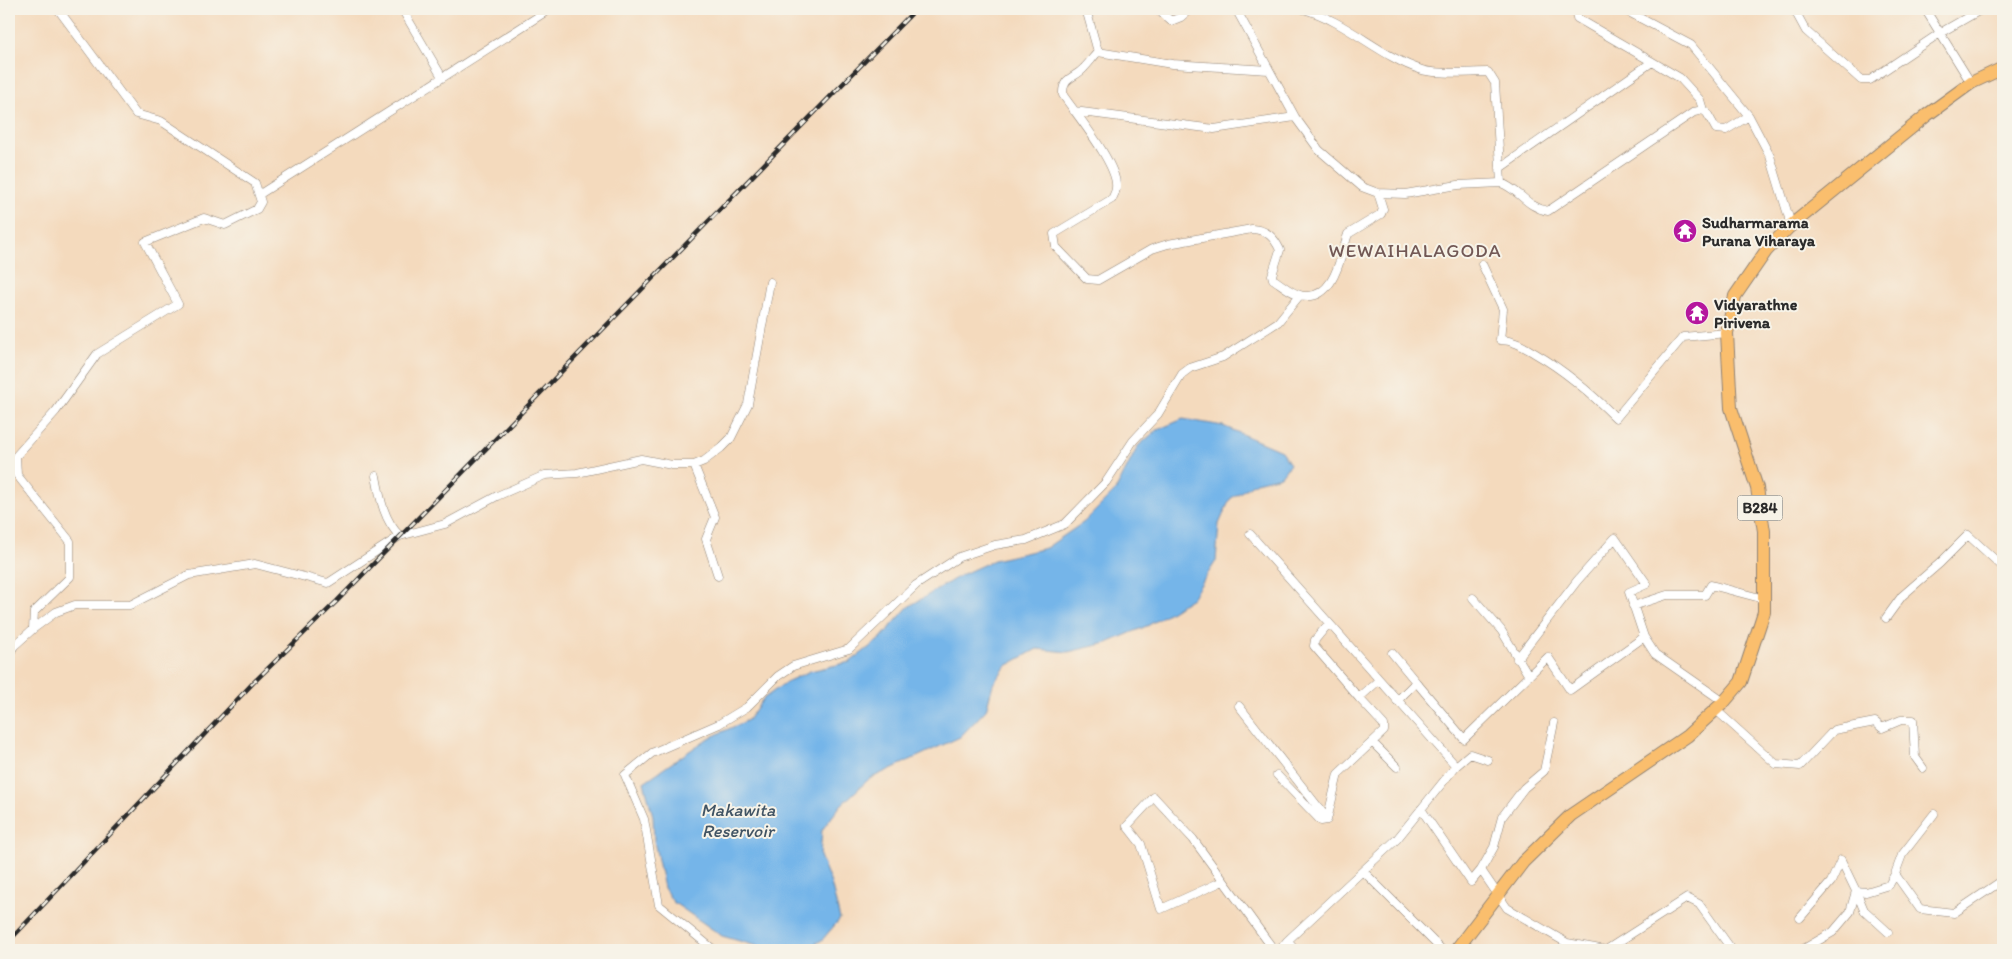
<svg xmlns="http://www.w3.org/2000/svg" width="2012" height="959" font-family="Itim,sans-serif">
<rect width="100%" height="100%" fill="#f7f3e8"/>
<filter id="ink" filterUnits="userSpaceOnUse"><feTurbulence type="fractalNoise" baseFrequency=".02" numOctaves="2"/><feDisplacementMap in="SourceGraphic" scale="10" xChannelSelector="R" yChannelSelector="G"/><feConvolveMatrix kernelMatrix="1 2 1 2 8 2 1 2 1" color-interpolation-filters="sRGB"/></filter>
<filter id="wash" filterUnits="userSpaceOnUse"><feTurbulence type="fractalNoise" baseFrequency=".0096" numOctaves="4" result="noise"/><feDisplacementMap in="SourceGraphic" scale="20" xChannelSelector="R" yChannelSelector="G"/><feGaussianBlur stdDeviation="1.12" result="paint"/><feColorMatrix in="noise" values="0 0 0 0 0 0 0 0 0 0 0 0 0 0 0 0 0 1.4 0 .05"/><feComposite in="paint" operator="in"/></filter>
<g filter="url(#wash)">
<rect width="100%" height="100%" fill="#f4dabd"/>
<!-- water -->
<path fill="#75b5e9" stroke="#50708a" d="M 1183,419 L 1223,426 L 1281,451 L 1290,464 L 1281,476 L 1256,482 L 1230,499 L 1219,524 L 1216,561 L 1192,598 L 1149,625 L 1107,643 L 1068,652 L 1037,649 L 1006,666 L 993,684 L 986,710 L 960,737 L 869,779 L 841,805 L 822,830 L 820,856 L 831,883 L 840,919 L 822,940 L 803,950 L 771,950 L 722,936 L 673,902 L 664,888 L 654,841 L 653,816 L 644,782 L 707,739 L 748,720 L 763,699 L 786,682 L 810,671 L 850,662 L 880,639 L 908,607 L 961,575 L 994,560 L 1046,548 L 1084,522 L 1115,491 L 1138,446 L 1157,430 Z"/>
</g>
<g filter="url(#ink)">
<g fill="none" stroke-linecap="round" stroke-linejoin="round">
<!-- street casing -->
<g stroke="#908274" stroke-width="9">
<path id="street" d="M 402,9 L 442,77
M 1086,9 L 1098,52 C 1093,57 1089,63 1084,68 C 1074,79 1062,77 1063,95 C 1076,114 1119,166 1116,188 C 1116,192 1113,196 1112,199 L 1054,234 L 1056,247 L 1087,279 L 1098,280 L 1152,249 L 1168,244 L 1252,229 C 1267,230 1274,237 1280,250 L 1272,275 L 1273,279 C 1281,284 1291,293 1300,295 C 1334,304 1341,255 1348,234 L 1381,214 L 1383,209 L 1378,193
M 1157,9 L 1171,21 L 1181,17 L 1190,9
M 1236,9 L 1295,117 L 1319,150 L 1362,187 L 1378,193 L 1405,194 L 1458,185 L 1501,183 C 1520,190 1526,207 1548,211 L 1694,112 L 1703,110 L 1707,113 L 1716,129 L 1726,130 L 1749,116
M 1303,9 C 1347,21 1380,57 1422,70 C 1438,75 1470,72 1488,72 L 1495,83 L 1501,183
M 1577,9 L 1577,18 L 1680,78 L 1700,100 L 1703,110
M 1623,9 L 1691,45 L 1749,116 L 1770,156 L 1789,218 L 1789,227
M 1794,9 L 1806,31 L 1861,80 L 1870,80 L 1940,33 L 1982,9
M 1925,9 L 1971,83
M 1098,52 L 1172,64 L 1269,70
M 1074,111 L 1214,129 L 1295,117
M 1500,168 L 1652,62
M 260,194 L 550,9
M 1482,264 L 1503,309 L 1500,340 C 1514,340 1524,347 1536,354 C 1567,372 1591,393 1616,418 L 1683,337 L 1727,333
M 694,465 L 715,517 L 706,539 L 718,576
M 376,476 C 380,498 384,521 400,536
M 1250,534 L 1456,766 L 1397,839 L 1287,941
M 1473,598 L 1501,630 L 1529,676
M 1633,606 L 1667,595 L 1705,595 L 1711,585 L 1764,599
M 1886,618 L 1902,596 L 1940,563 L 1968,535 L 2003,567
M 1329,623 L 1315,640 L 1314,646 L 1359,698 L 1379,680
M 33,629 L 34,612 L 70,577 L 70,541 L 17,475 L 16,456 L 56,411 L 97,354 L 178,304 L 145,242 L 204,218 L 225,225 L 257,209 L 261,202 L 255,183 L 161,121 L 136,114 L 58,9
M 1392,653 L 1416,682 L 1397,701
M 9,654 L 14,646 L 33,629 L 56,612 L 75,605 L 130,605 L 189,575 L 255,564 L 328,583 L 400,536 L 445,524 L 497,496 L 545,475 L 577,473 L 641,459 L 672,465 L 694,465 L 704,461 L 721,448 L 731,438 L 748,404 L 770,282
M 1517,659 L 1577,581 L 1615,538 L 1647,584 L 1629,592 L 1644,637
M 1416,682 L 1464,739 L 1548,657 L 1570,690 L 1644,637 L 1655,654 L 1724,702
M 1239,706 L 1326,817
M 1716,710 L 1776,764 L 1800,766 L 1834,730 L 1875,722 L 1882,728 L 1901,720 L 1913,720 L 1915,757 L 1923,768
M 1372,742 L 1397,767
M 1456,766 L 1470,754 L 1488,760
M 1277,775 L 1321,821 L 1327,820 L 1338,774 L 1384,731 L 1384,725 L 1359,698
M 1421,809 L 1471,882 L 1481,870 L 1507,908 L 1567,943 L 1606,950 L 1687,898 L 1699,904 L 1732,950
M 1934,814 L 1902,855 L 1895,874 L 1920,909 L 1954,913 L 2003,880
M 1481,870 L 1494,847 L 1502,817 L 1524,788 L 1544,771 L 1554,723
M 1363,871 L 1442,950
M 1223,881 L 1161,909 L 1141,844 L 1127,826 L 1154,797 L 1193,839 L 1274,950
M 1856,891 L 1864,910 L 1888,932
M 1800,918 L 1831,882 L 1841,860 L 1856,891 L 1866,892 L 1889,885 L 1895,874
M 714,950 L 659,905 L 644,819 L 625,775 L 652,753 L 719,724 L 747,707 L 778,676 L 793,666 L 849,649 L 916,585 L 959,557 L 995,545 L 1026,540 L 1065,524 L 1106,482 L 1133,441 L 1158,414 L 1182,374 L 1190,368 L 1223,357 L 1278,322 L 1300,295
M 1280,950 L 1287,941 L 1295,950
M 1802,950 L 1833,932 L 1850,912 L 1856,891"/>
</g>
<!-- primary casing -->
<g stroke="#908274" stroke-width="14">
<path id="primary" d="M 1456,950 L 1523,862 L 1571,815 L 1687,736 L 1724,702 L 1741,682 L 1764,612 L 1764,531 L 1757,488 L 1731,408 L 1727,333 L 1735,296 L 1766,251 L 1789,227 L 1927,115 L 1971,83 L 2003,68"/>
</g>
<!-- street -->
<use href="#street" stroke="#fff" stroke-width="8"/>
<!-- primary -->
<use href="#primary" stroke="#fabe6d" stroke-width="12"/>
<!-- rail casing -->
<g stroke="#2b2b2b" stroke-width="4.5">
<path id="rail" d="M 9,941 L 253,683 L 337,601 L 916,9"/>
</g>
<!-- rail -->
<use href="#rail" stroke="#f7f3e8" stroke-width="2.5" stroke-dasharray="8" stroke-linecap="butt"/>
</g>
</g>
<!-- icons -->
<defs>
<g id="temple-disc" transform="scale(1.25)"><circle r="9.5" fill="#b5179e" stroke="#f7f3e8"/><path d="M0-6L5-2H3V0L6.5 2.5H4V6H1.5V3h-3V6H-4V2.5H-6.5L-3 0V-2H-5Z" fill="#fff"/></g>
</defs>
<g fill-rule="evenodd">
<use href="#temple-disc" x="1685" y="231"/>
<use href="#temple-disc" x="1697" y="313"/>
</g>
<g text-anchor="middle" stroke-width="4" stroke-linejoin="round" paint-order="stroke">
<!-- shield labels -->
<rect fill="#f7f3e8" stroke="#686764" stroke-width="1" x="1737.5" y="495.5" width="45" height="25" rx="4"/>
<g font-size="15" font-weight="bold" fill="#2b2b2b">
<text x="1760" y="513">B284</text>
</g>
<!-- poi labels -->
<g font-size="16" font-weight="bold" fill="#2b2b2b" stroke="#f7f3e8" text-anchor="start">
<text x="1702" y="228">Sudharmarama<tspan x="1702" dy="18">Purana Viharaya</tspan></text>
<text x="1714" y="310">Vidyarathne<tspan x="1714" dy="18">Pirivena</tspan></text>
</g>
<!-- water labels -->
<g font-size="18" font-style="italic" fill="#415464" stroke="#f7f3e8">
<text x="738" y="816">Makawita<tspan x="738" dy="21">Reservoir</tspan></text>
</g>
<!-- quarter labels -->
<g font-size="19" letter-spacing="1" fill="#725855" stroke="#f7f3e8">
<text x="1415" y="257">WEWAIHALAGODA</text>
</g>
</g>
<!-- margin -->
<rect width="2012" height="959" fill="none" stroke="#f7f3e8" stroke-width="30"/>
</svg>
